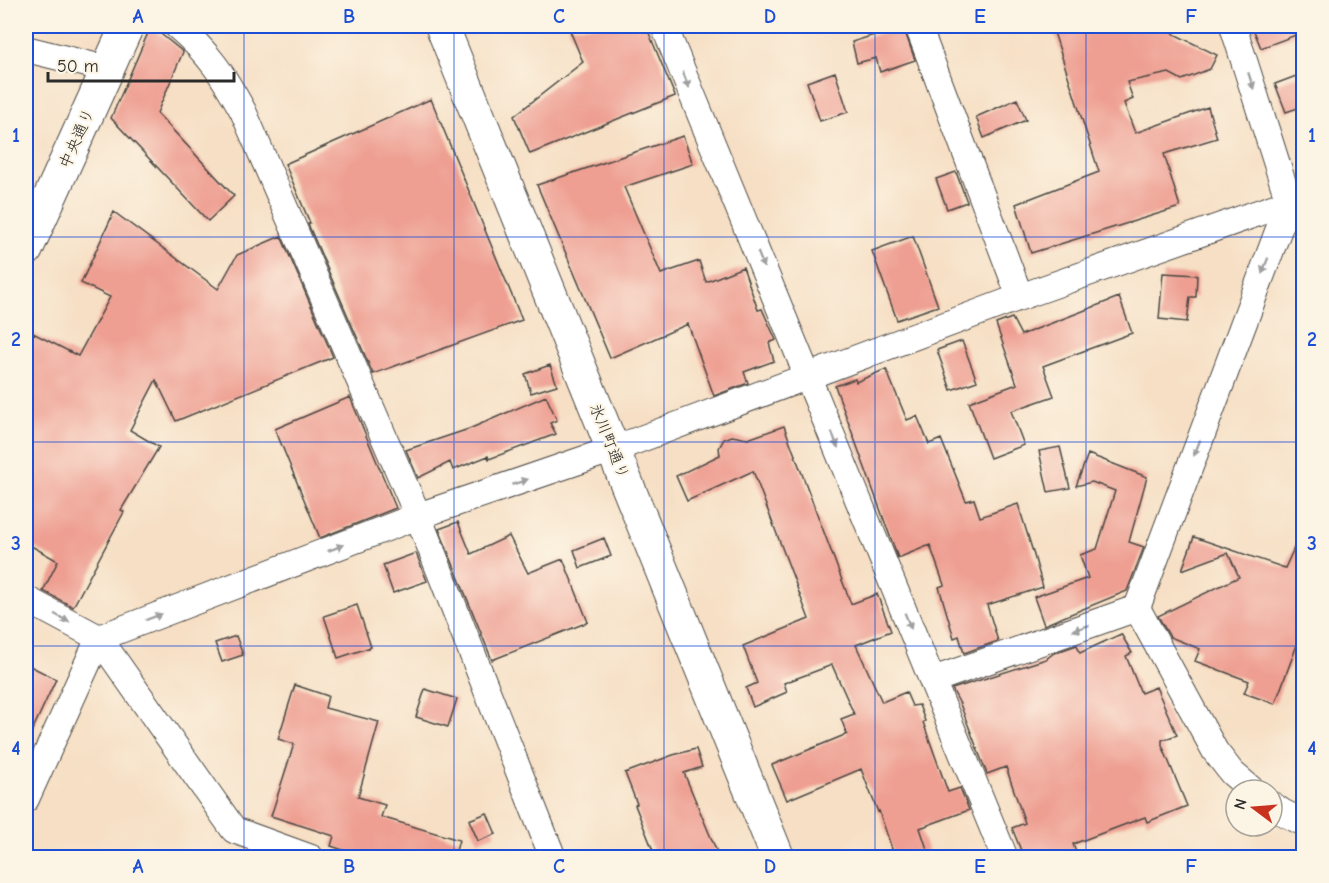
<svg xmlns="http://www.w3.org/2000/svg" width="1329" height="883" font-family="'Comic Neue','Klee One',sans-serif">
<rect width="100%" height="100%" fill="#fcf5e5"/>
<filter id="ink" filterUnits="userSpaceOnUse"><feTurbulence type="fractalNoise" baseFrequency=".0167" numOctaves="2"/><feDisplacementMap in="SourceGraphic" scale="12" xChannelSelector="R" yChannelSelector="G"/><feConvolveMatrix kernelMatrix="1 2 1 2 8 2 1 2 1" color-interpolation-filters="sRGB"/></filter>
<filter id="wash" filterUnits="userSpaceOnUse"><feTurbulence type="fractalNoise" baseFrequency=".008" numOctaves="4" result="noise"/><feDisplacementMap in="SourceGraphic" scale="24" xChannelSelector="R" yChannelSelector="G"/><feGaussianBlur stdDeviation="1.35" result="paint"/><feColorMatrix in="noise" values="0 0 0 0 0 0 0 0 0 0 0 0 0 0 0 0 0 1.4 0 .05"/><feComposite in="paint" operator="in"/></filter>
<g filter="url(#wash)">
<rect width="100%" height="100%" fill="#f6dfc4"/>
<g id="blocks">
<!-- building -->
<path fill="#ee9f92" d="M 151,26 L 183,52 L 157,113 L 234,196 L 208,221 L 111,118 Z
M 568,26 L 646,26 L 675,96 L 530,154 L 514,116 L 583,62 Z
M 903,26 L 915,60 L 880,72 L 876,58 L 857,63 L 852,42 Z
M 1052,26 L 1171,26 L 1174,34 L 1217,55 L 1210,69 L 1182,80 L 1169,73 L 1127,82 L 1133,99 L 1124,103 L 1135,133 L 1208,107 L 1217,138 L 1164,154 L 1180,207 L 1031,253 L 1016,204 L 1099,172 Z
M 1252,26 L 1304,26 L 1304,32 L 1261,48 Z
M 835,72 L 848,112 L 820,121 L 807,82 Z
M 1304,73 L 1304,106 L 1286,112 L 1275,84 Z
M 431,99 L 522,320 L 373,374 L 308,224 L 310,223 L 285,164 Z
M 1017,99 L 1026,120 L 984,138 L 976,117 Z
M 683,136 L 693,164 L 624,187 L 661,274 L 699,261 L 706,282 L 743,267 L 758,310 L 762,309 L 776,340 L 769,343 L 774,361 L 744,372 L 748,383 L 714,396 L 688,324 L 610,358 L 537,185 Z
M 956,172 L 967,202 L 947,209 L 936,179 Z
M 114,212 L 218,289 L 237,255 L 281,236 L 333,357 L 176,421 L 156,380 L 130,430 L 159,447 L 121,510 L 124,512 L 73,607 L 43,591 L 58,561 L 26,543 L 26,347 L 33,333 L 78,356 L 110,297 L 81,283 Z
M 913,236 L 938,306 L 897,320 L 872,251 Z
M 1163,273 L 1197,275 L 1196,297 L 1190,297 L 1187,322 L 1159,319 Z
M 1119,297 L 1132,333 L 1043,366 L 1054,396 L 1011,411 L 1024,445 L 990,458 L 969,402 L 1017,384 L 996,324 L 1012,318 L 1021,335 Z
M 962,341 L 977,381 L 951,390 L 937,350 Z
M 550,365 L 557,385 L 531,393 L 525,374 Z
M 886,369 L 907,420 L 917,416 L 929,444 L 941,439 L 966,501 L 974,499 L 980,517 L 1018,504 L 1033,552 L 1043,587 L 987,605 L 998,641 L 964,653 L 959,636 L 954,638 L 939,587 L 944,585 L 930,545 L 898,558 L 835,386 L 855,379 L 856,382 Z
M 546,396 L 557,420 L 550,423 L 556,434 L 489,459 L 488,456 L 453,470 L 450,462 L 418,478 L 406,450 L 469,429 Z
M 350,397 L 396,508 L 320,538 L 275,429 Z
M 784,426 L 851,604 L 877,594 L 891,631 L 856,645 L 882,702 L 906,692 L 912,706 L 919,705 L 925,721 L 923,722 L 948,792 L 960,788 L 969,810 L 920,828 L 930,858 L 895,858 L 879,811 L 878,812 L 861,769 L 787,800 L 772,765 L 847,734 L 841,719 L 854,714 L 832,665 L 784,683 L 787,692 L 753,707 L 746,688 L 757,683 L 743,646 L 809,619 L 753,471 L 687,501 L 676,476 L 720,455 L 719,448 L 724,439 L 732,436 L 748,439 Z
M 1060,447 L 1070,488 L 1048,492 L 1039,451 Z
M 1088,454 L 1147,477 L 1129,542 L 1144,547 L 1127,591 L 1044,625 L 1034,597 L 1088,578 L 1080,555 L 1097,549 L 1115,491 L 1092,482 L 1076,486 Z
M 458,522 L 471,554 L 509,536 L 528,573 L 563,559 L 588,622 L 492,660 L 439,529 Z
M 1304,526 L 1304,626 L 1275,704 L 1244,693 L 1249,681 L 1195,661 L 1200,649 L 1170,637 L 1158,616 L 1239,577 L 1228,553 L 1182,570 L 1194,537 L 1285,568 Z
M 604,538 L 611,556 L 580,568 L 574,550 Z
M 416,553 L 427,581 L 393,593 L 383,565 Z
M 357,605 L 371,647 L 338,658 L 324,616 Z
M 1121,634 L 1132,653 L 1126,656 L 1141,693 L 1156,687 L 1177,735 L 1162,740 L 1162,745 L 1187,806 L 1147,822 L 1145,817 L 1073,844 L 1078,858 L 1024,858 L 1012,828 L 1025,823 L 1006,767 L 987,774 L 960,704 L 952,689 L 1046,659 L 1054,653 L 1077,645 L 1080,653 Z
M 236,636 L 243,655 L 222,662 L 215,643 Z
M 26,664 L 56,679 L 26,744 Z
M 295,685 L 328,696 L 325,708 L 379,722 L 358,797 L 385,805 L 381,817 L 459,840 L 454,858 L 367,858 L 331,846 L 334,836 L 271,816 L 294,744 L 278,739 Z
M 425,689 L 457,699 L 448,727 L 416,717 Z
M 696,749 L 702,767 L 684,773 L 717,852 L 702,858 L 656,858 L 635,805 L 637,804 L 625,773 L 673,755 Z
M 487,813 L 496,834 L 478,841 L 469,820 Z"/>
</g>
</g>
<g filter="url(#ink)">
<use href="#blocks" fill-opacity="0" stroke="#494642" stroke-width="1.5"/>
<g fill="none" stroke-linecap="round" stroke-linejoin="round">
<!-- street casing -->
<g stroke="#494642" stroke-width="28">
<path id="street" d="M 177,26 C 209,53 223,75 243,111 L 418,516 L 553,858
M 664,26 L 1005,858
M 918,26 L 1020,297
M 1233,26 L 1289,202 L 1137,608 L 1215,751 L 1232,773 L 1252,790
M 26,49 L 107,69
M 26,599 L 99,638 L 234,830 L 311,858
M 933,680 L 1137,608
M 26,799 L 99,638 L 418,516 L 614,449 L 1020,297 L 1289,202 L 1304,207
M 1272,805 L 1282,812 L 1304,823"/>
</g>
<!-- secondary casing -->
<g stroke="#494642" stroke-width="35">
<path id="secondary" d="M 442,26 L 778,858
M 26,250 L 127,26"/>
</g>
<!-- street -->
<use href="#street" stroke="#fff" stroke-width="26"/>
<!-- secondary -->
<use href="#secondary" stroke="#fff" stroke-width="33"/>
</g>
<!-- one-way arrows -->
<defs><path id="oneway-solid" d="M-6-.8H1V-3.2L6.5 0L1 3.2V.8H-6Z" transform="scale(1.5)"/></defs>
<g fill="#a0a0a0">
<use href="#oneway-solid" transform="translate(686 80) rotate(68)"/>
<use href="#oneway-solid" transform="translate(1251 81) rotate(72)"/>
<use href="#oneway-solid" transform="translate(761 260) rotate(68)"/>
<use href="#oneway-solid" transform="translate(1265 266) rotate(111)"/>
<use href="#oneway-solid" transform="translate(835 440) rotate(68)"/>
<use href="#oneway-solid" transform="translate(1197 448) rotate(111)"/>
<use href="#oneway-solid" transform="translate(520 482) rotate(-19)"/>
<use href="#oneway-solid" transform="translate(336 548) rotate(-21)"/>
<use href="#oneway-solid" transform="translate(154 617) rotate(-21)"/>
<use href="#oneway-solid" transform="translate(62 618) rotate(28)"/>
<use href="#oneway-solid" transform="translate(908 621) rotate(68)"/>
<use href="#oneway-solid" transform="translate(1081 628) rotate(161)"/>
</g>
</g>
<!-- grid -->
<path fill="none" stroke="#1d4ed8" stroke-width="1.5" stroke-opacity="0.55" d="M 244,26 L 244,858M 454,26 L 454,858M 664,26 L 664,858M 875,26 L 875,858M 1086,26 L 1086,858M 26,237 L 1304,237M 26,442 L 1304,442M 26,646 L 1304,646"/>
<g text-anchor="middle" stroke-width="4.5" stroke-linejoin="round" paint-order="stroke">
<!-- street labels -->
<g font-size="16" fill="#2b2b2b" stroke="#fcf5e5">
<text transform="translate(76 138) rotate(-66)" y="6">中央通り</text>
<text transform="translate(610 441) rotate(68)" y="6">氷川町通り</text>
</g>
</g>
<!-- margin -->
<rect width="1329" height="883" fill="none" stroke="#fcf5e5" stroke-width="66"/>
<!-- north arrow -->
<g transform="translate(1254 808) rotate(286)"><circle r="28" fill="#fcf5e5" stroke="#a8a49b" stroke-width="1.5"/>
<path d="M0-4.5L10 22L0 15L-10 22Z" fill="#c8321e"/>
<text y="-9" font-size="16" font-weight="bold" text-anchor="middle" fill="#2b2b2b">N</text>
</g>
<!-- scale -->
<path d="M48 72v9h186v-9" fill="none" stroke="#2b2b2b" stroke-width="3"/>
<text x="57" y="72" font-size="18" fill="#2b2b2b" stroke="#fcf5e5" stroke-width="4.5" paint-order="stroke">50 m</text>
<rect x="33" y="33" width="1263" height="817" fill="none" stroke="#1d4ed8" stroke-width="2"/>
<g font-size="20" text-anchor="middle" font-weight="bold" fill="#1d4ed8">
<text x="138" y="23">A</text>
<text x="349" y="23">B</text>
<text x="559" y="23">C</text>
<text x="770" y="23">D</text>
<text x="980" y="23">E</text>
<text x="1191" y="23">F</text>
<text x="16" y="142">1</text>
<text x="1312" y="142">1</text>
<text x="16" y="346">2</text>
<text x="1312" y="346">2</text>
<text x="16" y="550">3</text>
<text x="1312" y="550">3</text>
<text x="16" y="755">4</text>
<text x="1312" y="755">4</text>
<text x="138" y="873">A</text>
<text x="349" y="873">B</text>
<text x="559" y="873">C</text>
<text x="770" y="873">D</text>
<text x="980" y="873">E</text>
<text x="1191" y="873">F</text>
</g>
</svg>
